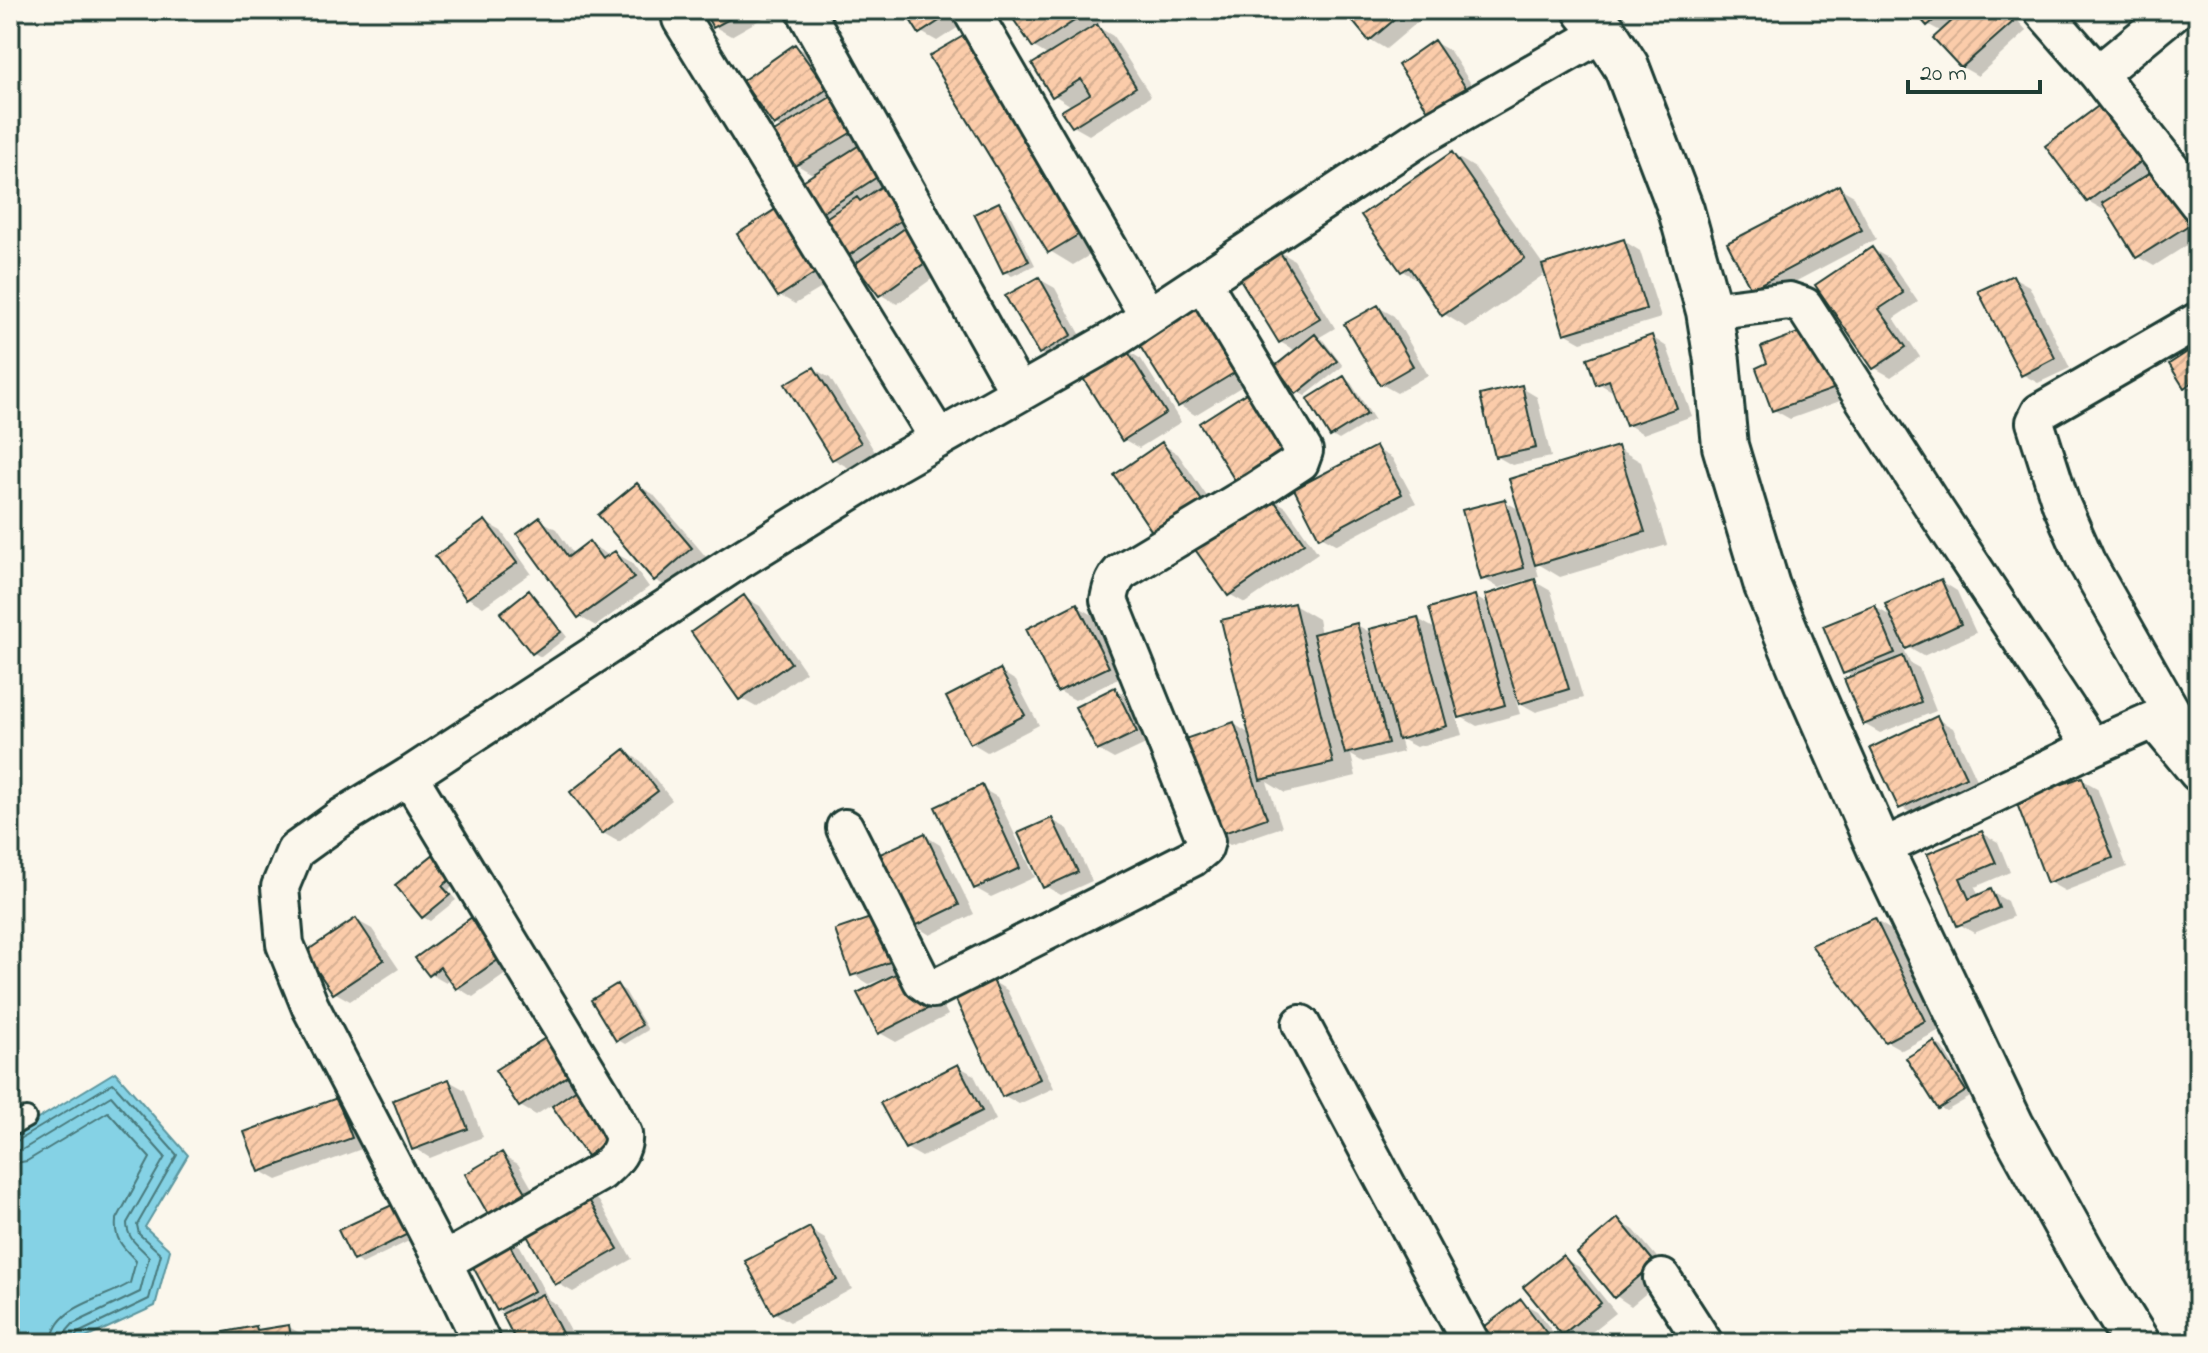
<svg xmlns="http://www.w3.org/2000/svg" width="2208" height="1353" font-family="'Indie Flower',sans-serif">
<defs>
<pattern id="building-hatch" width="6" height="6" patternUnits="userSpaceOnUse" patternTransform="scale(2)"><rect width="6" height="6" fill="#fbccaa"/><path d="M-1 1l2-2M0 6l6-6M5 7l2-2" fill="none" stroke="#d7b093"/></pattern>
</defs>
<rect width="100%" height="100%" fill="#fbf7ec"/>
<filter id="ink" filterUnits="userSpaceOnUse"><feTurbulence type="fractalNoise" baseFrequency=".0125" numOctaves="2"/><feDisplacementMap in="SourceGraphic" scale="16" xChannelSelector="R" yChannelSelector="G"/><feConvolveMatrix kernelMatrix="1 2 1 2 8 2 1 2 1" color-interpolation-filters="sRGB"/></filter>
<g filter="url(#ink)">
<!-- water -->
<path fill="#85d2e5" stroke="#5c969e" stroke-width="2" d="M 115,1072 L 188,1155 L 145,1227 L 170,1250 L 155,1306 L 75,1343 L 10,1343 L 10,1136 Z"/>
<!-- shadow -->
<path fill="#0003" d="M 705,10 L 777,10 L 731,36 L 715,27 Z
M 906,10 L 973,10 L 976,16 L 937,41 L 921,32 Z
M 1010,10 L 1099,10 L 1105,20 L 1096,26 L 1113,36 L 1151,96 L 1089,135 L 1073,126 L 1073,107 L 1054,95 L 1049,56 L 1034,47 Z
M 1361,10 L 1432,10 L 1386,49 L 1371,40 Z
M 1915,10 L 2008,10 L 2027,31 L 1978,76 L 1962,67 L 1942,32 L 1929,25 Z
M 1434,42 L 1450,51 L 1484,104 L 1436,117 Z
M 795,46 L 811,55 L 951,265 L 897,304 L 881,295 L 857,263 L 846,257 L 829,219 L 819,214 L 816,176 L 797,165 L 783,129 L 776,125 Z
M 932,56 L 1110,243 L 1073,265 L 1050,251 Z
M 2101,107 L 2171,182 L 2198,225 L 2198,238 L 2154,266 L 2138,257 L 2107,207 L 2104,210 L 2088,201 Z
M 1452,154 L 1475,168 L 1544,266 L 1624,241 L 1640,251 L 1661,318 L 1581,342 L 1565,333 L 1546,273 L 1467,328 L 1444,314 L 1422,282 L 1402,271 Z
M 1838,187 L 1854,196 L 1876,239 L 1768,296 L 1752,287 Z
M 999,204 L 1007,209 L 1035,265 L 1012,276 L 1005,272 Z
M 740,235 L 835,280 L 795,304 L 779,295 Z
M 1872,249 L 1888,258 L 1918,302 L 1894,318 L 1920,357 L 1891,377 L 1875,368 L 1818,286 Z
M 1278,251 L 1294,260 L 1335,328 L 1318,338 L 1323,340 L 1343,366 L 1305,396 L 1298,392 L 1296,351 L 1280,342 Z
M 2013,277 L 2029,286 L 2070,368 L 2038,383 L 2022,374 Z
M 1039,279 L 1055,288 L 1086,345 L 1056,362 L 1040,353 Z
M 1378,307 L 1394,316 L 1428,375 L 1397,393 L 1381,384 Z
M 1196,310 L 1212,320 L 1249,382 L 1195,415 L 1179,405 Z
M 1652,337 L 1667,347 L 1692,416 L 1643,434 L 1627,424 L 1614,392 L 1598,383 Z
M 2198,347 L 2198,394 L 2185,386 Z
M 1764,348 L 1854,396 L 1790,419 L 1774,410 L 1770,364 Z
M 1125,349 L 1141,359 L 1181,422 L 1139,448 L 1123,439 Z
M 814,369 L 830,378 L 875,452 L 849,468 L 833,459 Z
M 1344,378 L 1351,383 L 1374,419 L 1339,440 L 1332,436 L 1310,400 Z
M 1522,388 L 1537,397 L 1551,457 L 1512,465 L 1496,456 Z
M 1162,444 L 1178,454 L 1217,511 L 1155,532 Z
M 1617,448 L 1641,462 L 1667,545 L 1560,577 L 1535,562 L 1539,577 L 1530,579 L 1551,591 L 1583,698 L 1536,712 L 1516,701 L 1520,714 L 1477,726 L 1456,714 L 1462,735 L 1416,747 L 1399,738 L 1403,752 L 1363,762 L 1351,755 L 1356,776 L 1285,793 L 1267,782 L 1282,827 L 1230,845 L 1214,836 L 1234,724 L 1250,734 L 1294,605 L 1318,619 L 1321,634 L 1357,625 L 1373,634 L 1418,619 L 1437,630 L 1475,597 L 1491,606 L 1527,584 L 1526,580 L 1499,588 L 1483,578 L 1504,501 L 1520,510 Z
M 1376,449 L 1392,458 L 1416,503 L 1337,545 L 1321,536 Z
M 637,485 L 653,494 L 707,558 L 671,589 L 655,580 Z
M 1271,498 L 1286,507 L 1318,553 L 1245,603 L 1229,594 Z
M 540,520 L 556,529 L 574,555 L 590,544 L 605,553 L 609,557 L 615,553 L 631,562 L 649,587 L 596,626 L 580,617 L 520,534 Z
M 485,522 L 501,531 L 531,573 L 483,607 L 468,598 Z
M 1941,581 L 1957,591 L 1976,633 L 1923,656 L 1902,644 L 1910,663 L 1919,668 L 1936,711 L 1880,733 L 1864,724 L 1854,677 L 1845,672 L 1875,607 L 1894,618 Z
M 529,593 L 536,597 L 567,637 L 541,657 L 534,653 L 503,613 Z
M 744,597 L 760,606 L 806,672 L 756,707 L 740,698 Z
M 1077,606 L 1093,615 L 1124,676 L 1075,700 L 1059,691 Z
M 1000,671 L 1016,681 L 1039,725 L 987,752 L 972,743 Z
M 1115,689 L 1131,698 L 1152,741 L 1114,759 L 1098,750 Z
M 1937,719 L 1953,728 L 1980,786 L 1916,816 L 1901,807 Z
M 626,752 L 641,761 L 672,800 L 619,842 L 603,833 Z
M 2081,779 L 2097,788 L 2127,867 L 2065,891 L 2049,882 Z
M 981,788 L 997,797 L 1035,877 L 991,897 L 975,888 Z
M 1052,820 L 1068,829 L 1092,881 L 1061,895 L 1045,886 Z
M 1982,833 L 1998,842 L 2010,872 L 1975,887 L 1979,897 L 1991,892 L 2007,901 L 2013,917 L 1974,933 L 1959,924 L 1929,855 Z
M 924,835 L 940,845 L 974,914 L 930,935 L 914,925 Z
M 464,877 L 448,891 L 456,900 L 430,921 L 423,917 L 398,886 Z
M 479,915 L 523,962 L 473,997 L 458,988 L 451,979 L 446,983 L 430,974 Z
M 356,920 L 372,929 L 399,969 L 350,1001 L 334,992 Z
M 1875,920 L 1891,930 L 1940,1030 L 1902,1050 L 1886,1041 Z
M 838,932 L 928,977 L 948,1015 L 896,1042 L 880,1033 L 889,979 L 888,977 L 869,984 L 853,974 Z
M 992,981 L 1007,990 L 1054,1088 L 1019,1104 L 1003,1095 Z
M 617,986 L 625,991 L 648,1030 L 625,1044 L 618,1040 Z
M 558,1033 L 602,1094 L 604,1164 L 588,1154 L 553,1104 L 536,1115 L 520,1106 Z
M 1935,1043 L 1942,1047 L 1972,1096 L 1946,1111 L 1939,1107 Z
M 958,1066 L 974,1075 L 996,1120 L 922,1157 L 906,1148 Z
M 449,1081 L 465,1090 L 483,1137 L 430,1158 L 414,1148 Z
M 337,1100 L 353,1109 L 367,1147 L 277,1180 L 261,1171 Z
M 502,1155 L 518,1164 L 544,1209 L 467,1175 Z
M 583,1192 L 599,1201 L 632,1259 L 573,1292 L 557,1283 Z
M 401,1210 L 415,1238 L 362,1264 L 355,1260 Z
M 1618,1221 L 1634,1230 L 1670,1273 L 1631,1306 L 1616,1296 Z
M 810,1230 L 825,1239 L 852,1289 L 790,1322 L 775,1313 Z
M 504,1236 L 520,1246 L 549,1300 L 557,1305 L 577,1343 L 519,1343 L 505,1314 L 498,1309 Z
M 1563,1258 L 1579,1267 L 1616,1313 L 1579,1342 L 1563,1333 Z
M 1521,1302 L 1537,1311 L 1561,1343 L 1498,1343 Z
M 289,1327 L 305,1336 L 306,1343 L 218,1343 L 256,1329 L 261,1332 Z"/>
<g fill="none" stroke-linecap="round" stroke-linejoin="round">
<!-- shore -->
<path stroke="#48797b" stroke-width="2" d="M 10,1142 L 17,1141 L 113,1083 L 177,1155 L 137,1225 L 139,1234 L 161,1254 L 149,1299 L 78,1333 L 75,1337 L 74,1343
M 10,1152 L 22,1150 L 111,1096 L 165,1157 L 127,1223 C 127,1240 140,1246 149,1257 L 140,1292 L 73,1324 L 65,1333 L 64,1343
M 10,1164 L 27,1161 L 108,1112 L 150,1158 L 116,1221 C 114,1240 124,1248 136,1261 L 130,1283 C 104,1300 53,1305 52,1343"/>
</g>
<!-- building -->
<path fill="url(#building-hatch)" stroke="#1f3d34" stroke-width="2" d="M 703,10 L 746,10 L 713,28 Z
M 904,10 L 956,10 L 919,34 Z
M 1007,10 L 1091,10 L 1033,48 Z
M 1358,10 L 1406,10 L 1369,41 L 1349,17 Z
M 1913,10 L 1946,10 L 1927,26 Z
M 1964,10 L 2002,10 L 2013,22 L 1961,68 L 1933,38 Z
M 1097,24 L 1136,87 L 1072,127 L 1061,111 L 1090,94 L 1081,79 L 1052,97 L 1032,64 Z
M 970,32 L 1088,229 L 1048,253 L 929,56 Z
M 1434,40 L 1470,94 L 1434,119 L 1398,65 Z
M 795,44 L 827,89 L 774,126 L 742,81 Z
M 842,90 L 864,125 L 795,166 L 774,132 Z
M 2101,104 L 2143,160 L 2087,202 L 2045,146 Z
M 866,141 L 885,172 L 818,215 L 798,184 Z
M 1452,152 L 1525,258 L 1442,316 L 1409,267 L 1401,272 L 1361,215 Z
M 2155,170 L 2189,225 L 2136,258 L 2102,203 Z
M 891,180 L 913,212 L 845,258 L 820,222 L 857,197 L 860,201 Z
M 1839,185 L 1862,230 L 1751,289 L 1727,243 Z
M 999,202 L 1029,261 L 1003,273 L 974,214 Z
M 779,207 L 820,270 L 778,297 L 737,234 Z
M 912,223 L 936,255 L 879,296 L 855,264 Z
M 1624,239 L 1646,309 L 1564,334 L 1542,265 Z
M 1872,247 L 1903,293 L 1879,309 L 1906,347 L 1873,369 L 1815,285 Z
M 1278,249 L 1320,318 L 1279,343 L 1237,274 Z
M 2013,275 L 2055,358 L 2021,376 L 1978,291 Z
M 1039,277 L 1072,335 L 1039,354 L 1005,296 Z
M 1378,305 L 1413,366 L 1380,385 L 1344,324 Z
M 1196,308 L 1234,373 L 1178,407 L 1138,343 Z
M 1816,326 L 1839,387 L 1772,411 L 1756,368 L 1767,363 L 1761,347 Z
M 1315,334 L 1337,361 L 1296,394 L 1275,366 Z
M 1652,335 L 1677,408 L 1626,426 L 1609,380 L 1596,385 L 1587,358 Z
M 2198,345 L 2198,387 L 2194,381 L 2184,388 L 2169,364 Z
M 1125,347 L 1166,413 L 1122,441 L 1081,375 Z
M 814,367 L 861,443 L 832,460 L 785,384 Z
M 1344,376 L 1367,414 L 1330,437 L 1307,399 Z
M 1522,385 L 1536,448 L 1495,457 L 1480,395 Z
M 1254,388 L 1291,447 L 1236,482 L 1199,423 Z
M 1162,442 L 1202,501 L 1153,533 L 1114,475 Z
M 1376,446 L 1402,494 L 1319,538 L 1294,489 Z
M 1618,446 L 1645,532 L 1535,565 L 1509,479 Z
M 637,483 L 692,548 L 654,581 L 598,515 Z
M 1271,496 L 1304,543 L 1228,596 L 1194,548 Z
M 1505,499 L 1524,568 L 1481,580 L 1462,510 Z
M 540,517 L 568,557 L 589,541 L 602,559 L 615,551 L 634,578 L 578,618 L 517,534 Z
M 485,520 L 517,563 L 466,599 L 435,556 Z
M 1535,579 L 1569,689 L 1519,704 L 1485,595 Z
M 1941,579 L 1961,624 L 1906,649 L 1885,604 Z
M 529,590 L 561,632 L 532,654 L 500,613 Z
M 744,595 L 791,663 L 739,700 L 691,632 Z
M 1475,595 L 1505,705 L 1459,718 L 1429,608 Z
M 1077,603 L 1109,667 L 1057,692 L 1026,629 Z
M 1294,603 L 1333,763 L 1260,780 L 1221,620 Z
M 1875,605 L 1895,653 L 1843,674 L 1823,626 Z
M 1418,617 L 1447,726 L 1398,740 L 1369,629 Z
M 1357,623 L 1388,743 L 1345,754 L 1313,634 Z
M 1903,656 L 1921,702 L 1863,725 L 1844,679 Z
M 1000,669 L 1025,715 L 970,744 L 946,697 Z
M 1115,687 L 1137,732 L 1097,751 L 1075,707 Z
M 1937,716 L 1966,777 L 1899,809 L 1870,748 Z
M 1234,722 L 1267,818 L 1212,837 L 1179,741 Z
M 625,749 L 658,791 L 602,834 L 570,792 Z
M 2082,777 L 2113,858 L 2047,883 L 2016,801 Z
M 982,785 L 1020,868 L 974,889 L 935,807 Z
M 1052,818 L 1078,872 L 1043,888 L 1018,833 Z
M 1982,831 L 1996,863 L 1960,878 L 1969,899 L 1991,889 L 1999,908 L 1957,926 L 1927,854 Z
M 925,833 L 959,905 L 913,927 L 878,855 Z
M 439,850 L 458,873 L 442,886 L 450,895 L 422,918 L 395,885 Z
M 479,912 L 508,953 L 456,989 L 440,967 L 429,976 L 415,958 Z
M 885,913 L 901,958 L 851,976 L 835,930 Z
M 356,918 L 384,960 L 333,994 L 305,952 Z
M 1875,918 L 1925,1021 L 1885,1042 L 1811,945 Z
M 912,966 L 933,1006 L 878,1034 L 857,993 Z
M 992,978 L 1040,1079 L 1002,1097 L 954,996 Z
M 617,984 L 642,1025 L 616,1041 L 591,1000 Z
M 558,1030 L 581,1067 L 519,1107 L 495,1070 Z
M 1934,1041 L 1966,1091 L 1938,1109 L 1906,1058 Z
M 958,1064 L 982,1111 L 905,1149 L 880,1103 Z
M 449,1079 L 468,1129 L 412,1150 L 393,1100 Z
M 586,1083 L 620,1133 L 587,1156 L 552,1106 Z
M 337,1098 L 352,1138 L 259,1172 L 244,1132 Z
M 502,1152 L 530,1199 L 492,1221 L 465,1174 Z
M 583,1190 L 618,1249 L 555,1285 L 521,1225 Z
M 394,1204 L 408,1234 L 353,1261 L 338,1230 Z
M 1618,1218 L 1655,1263 L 1614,1298 L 1577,1253 Z
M 810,1227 L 837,1280 L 773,1314 L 745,1261 Z
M 504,1234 L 534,1291 L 497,1311 L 466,1254 Z
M 1563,1255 L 1601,1303 L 1562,1335 L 1523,1287 Z
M 542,1294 L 566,1341 L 517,1343 L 502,1314 Z
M 1521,1299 L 1551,1339 L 1546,1343 L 1496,1343 L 1484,1327 Z
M 289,1325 L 292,1343 L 216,1343 L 214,1334 L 256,1326 L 257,1330 Z"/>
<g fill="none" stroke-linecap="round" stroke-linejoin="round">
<!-- lane casing -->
<g stroke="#1f3d34" stroke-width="24">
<path id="lane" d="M 10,1127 L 26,1118"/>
</g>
<!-- street casing -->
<g stroke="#1f3d34" stroke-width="42">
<path id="street" d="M 805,10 L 1019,393
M 971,10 L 1148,316
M 2042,10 L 2098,74 L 2198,203
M 681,19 L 939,439
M 2098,74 L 2176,10
M 1709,311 L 1789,301 L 1804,306 L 1930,502 L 2092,747
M 2178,723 L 2086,561 L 2061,504 L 2035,422 L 2040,412 L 2198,321
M 409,776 L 604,1098 L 623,1134 C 625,1152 613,1161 601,1172 L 443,1262
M 845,828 L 922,981 L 933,989 L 1192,858 L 1204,848 L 1206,841 L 1109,600 C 1111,589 1113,581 1121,572 L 1254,492 L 1300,462 L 1304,451 L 1202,281
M 1880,849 L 2092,747 L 2151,721 L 2159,726 L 2198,773
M 1301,1024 L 1471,1343
M 1662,1278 L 1704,1343
M 482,1343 L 443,1262 L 310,1006 L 285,944 L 280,887 L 295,851 L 342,817 L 409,776 L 730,566 L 896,463 L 1116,338 L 1422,136 L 1604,32"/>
</g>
<!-- secondary casing -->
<g stroke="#1f3d34" stroke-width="50">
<path id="secondary" d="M 1586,10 L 1604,32 L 1626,66 L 1681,210 L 1709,311 L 1717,361 L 1725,446 L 1767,586 L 1807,683 L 1880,849 L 2011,1125 L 2088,1264 L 2137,1343"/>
</g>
<!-- lane -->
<use href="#lane" stroke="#fbf7ec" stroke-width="18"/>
<!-- street -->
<use href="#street" stroke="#fbf7ec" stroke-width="36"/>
<!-- secondary -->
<use href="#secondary" stroke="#fbf7ec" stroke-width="44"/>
</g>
</g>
<!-- margin -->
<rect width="2208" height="1353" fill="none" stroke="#fbf7ec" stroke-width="40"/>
<rect x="20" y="20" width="2168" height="1313" fill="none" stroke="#1f3d34" stroke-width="3" filter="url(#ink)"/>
<!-- scale -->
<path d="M1908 80v12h132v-12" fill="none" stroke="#1f3d34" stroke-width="4"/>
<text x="1920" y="80" font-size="24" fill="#1f3d34" stroke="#fbf7ec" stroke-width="6" paint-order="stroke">20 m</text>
</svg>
